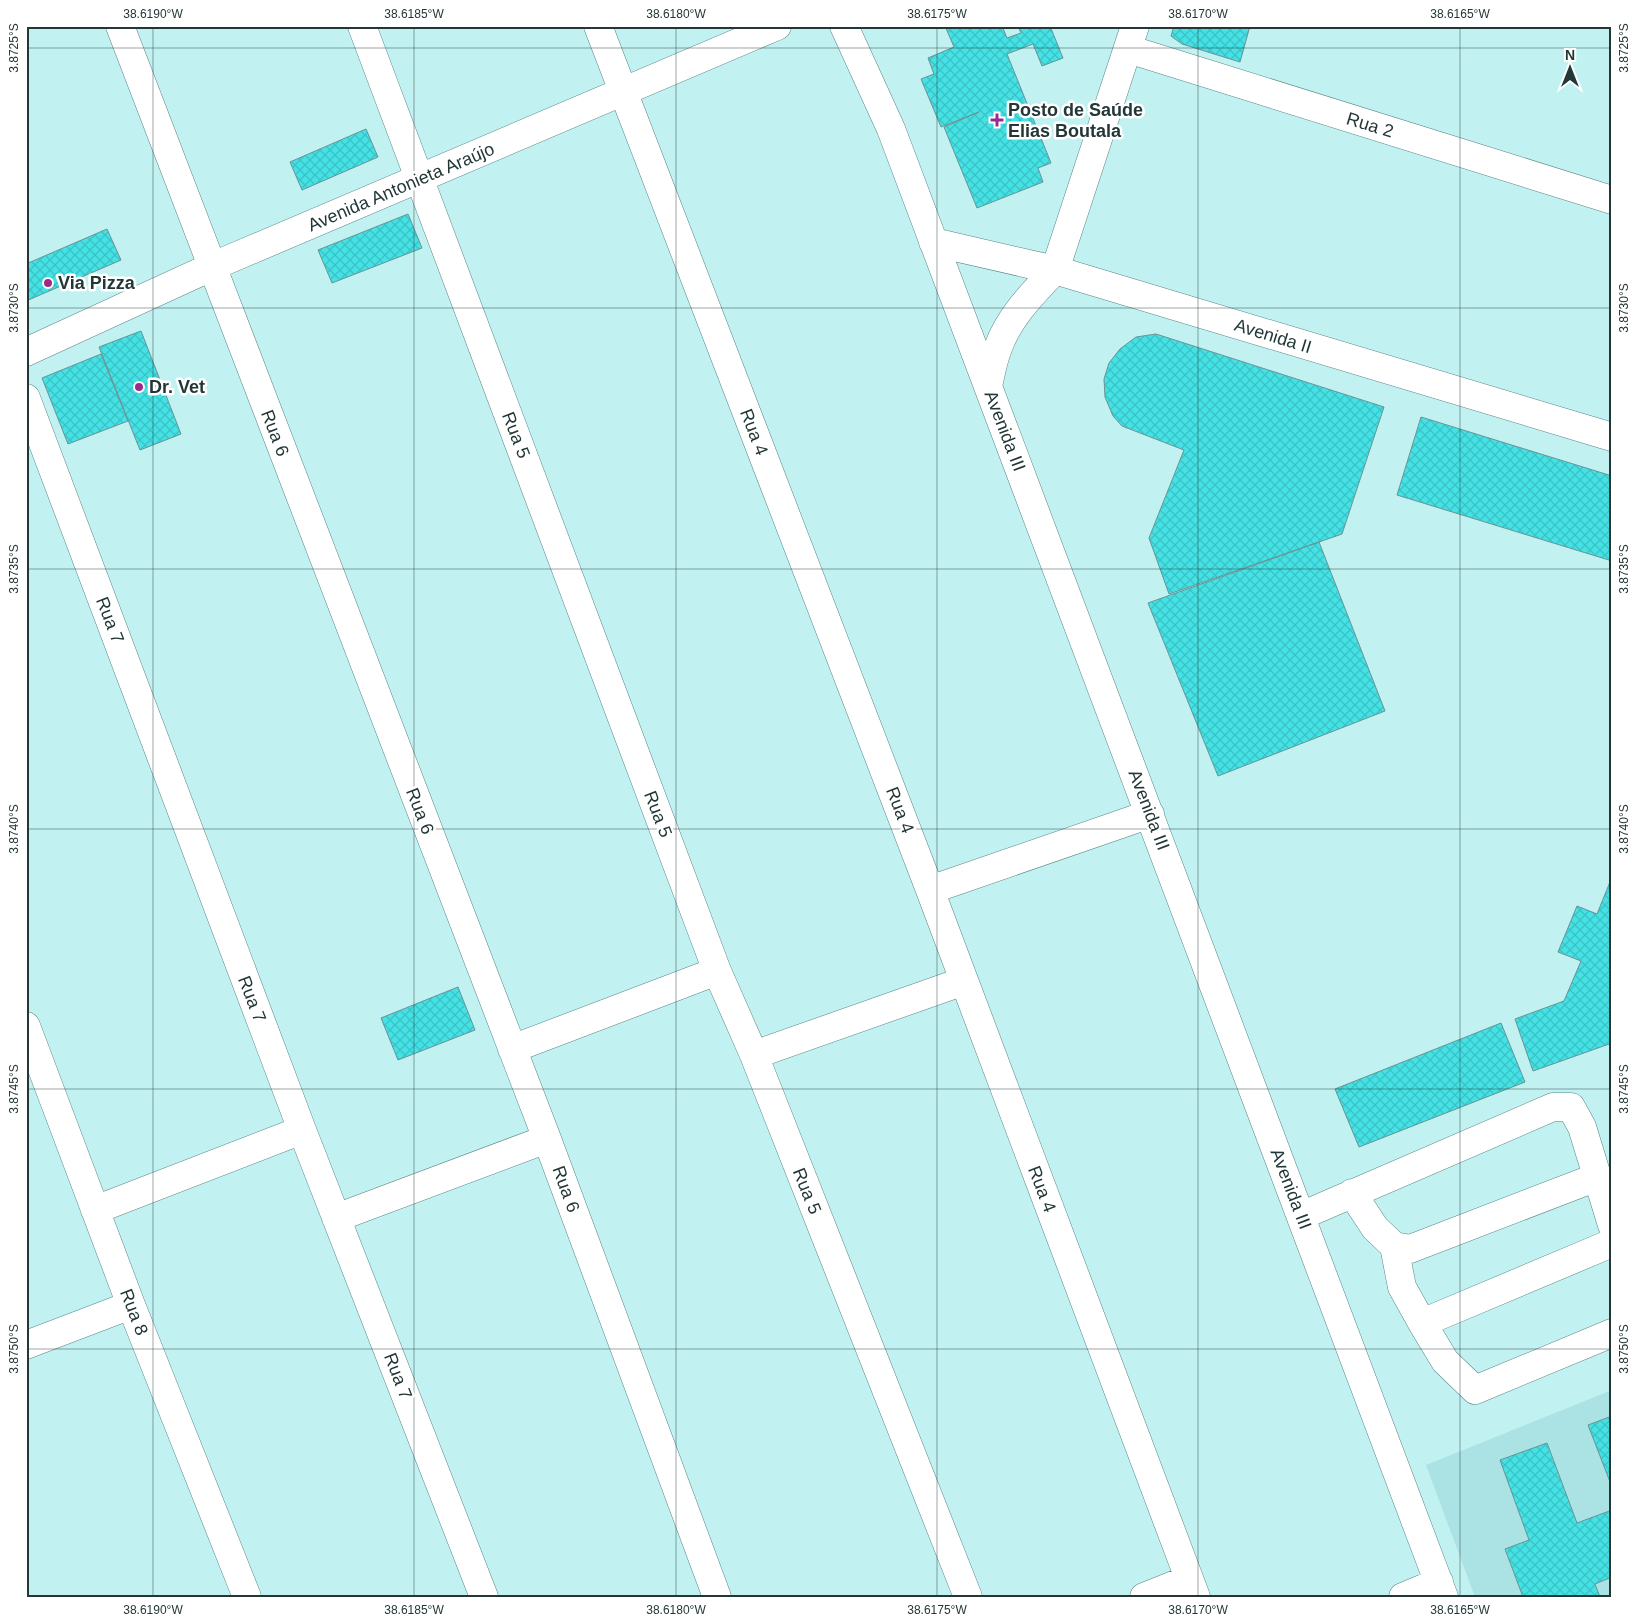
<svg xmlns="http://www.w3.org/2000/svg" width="1638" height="1623" font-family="Helvetica,sans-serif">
<defs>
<pattern id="building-cross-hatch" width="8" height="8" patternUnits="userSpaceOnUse" patternTransform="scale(1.25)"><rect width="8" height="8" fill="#44e1e5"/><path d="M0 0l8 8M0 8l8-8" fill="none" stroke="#3bc2c5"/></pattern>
</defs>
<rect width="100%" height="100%" fill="#c1f1f1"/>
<!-- built -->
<path fill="#abe3e4" d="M 1612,1390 L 1612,1597 L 1475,1597 L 1426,1465 Z"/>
<!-- building -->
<path fill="url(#building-cross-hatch)" stroke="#689495" d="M 945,26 L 1002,26 L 1007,38 L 1021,33 L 1018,26 L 1050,26 L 1063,58 L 1042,66 L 1033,44 L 1007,54 L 1051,163 L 1038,168 L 1043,182 L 977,208 L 944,127 L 979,112 L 941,127 L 921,79 L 934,74 L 928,58 L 954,47 Z
M 1174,26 L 1250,26 L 1240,62 L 1182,44 L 1171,36 Z
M 366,129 L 378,157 L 302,190 L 290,162 Z
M 408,214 L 422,248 L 332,283 L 318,250 Z
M 107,229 L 121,260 L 26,301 L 26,264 Z
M 141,331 L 181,434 L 140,450 L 99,347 Z
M 1156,334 L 1384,407 L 1342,534 L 1169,594 L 1149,538 L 1184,450 L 1122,426 L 1113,416 L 1105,397 L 1104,379 L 1109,363 L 1120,349 L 1136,337 Z
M 101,354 L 128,421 L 68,444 L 42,378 Z
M 1421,417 L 1612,476 L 1612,561 L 1397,495 Z
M 1319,542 L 1385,711 L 1218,776 L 1148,603 Z
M 1612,877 L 1612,1043 L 1533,1071 L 1515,1019 L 1564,1001 L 1581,961 L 1558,952 L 1577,906 L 1597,914 Z
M 458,987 L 475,1030 L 398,1060 L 381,1018 Z
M 1501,1023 L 1525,1082 L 1359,1147 L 1335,1089 Z
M 1612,1416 L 1612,1487 L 1588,1425 Z
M 1547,1443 L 1577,1523 L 1612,1510 L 1612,1577 L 1595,1584 L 1600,1597 L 1523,1597 L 1505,1549 L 1529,1540 L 1500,1460 Z"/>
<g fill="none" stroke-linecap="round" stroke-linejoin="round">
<!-- minor casing -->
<g stroke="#5a8687" stroke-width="29">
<path id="minor" d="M 120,26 L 547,1139 L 717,1597
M 362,26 L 717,971 L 754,1055 L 968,1597
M 598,26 L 930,890 L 1196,1597
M 844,26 L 891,129 L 1444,1597
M 1128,49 L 1612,200
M 933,242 L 1055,270 L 1612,437
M 26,352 L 211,267 L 777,26
M 988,386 C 991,373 993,360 998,348 C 1009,317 1033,293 1055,270 L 1135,26
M 26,398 L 302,1130 L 484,1597
M 930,890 L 1150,814
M 26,1026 L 131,1305 L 247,1597
M 512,1049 L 717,971
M 754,1055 L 964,981
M 1352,1193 L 1375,1228 L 1394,1246 L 1410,1249 L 1597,1177
M 95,1210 L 302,1130
M 1301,1216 L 1553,1107 L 1571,1107 L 1582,1127 L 1612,1225
M 336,1218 L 547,1139
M 1394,1246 L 1402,1287 L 1422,1323 L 1445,1361 L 1475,1390 L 1612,1333
M 1422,1323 L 1612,1243
M 26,1345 L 131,1305
M 1144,1597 L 1189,1579
M 1403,1597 L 1439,1582"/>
</g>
<!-- minor -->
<use href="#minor" stroke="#fff" stroke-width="28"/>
</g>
<!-- ticks -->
<path fill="none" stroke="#243737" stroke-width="1" stroke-opacity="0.45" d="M 153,26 L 153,1597M 414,26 L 414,1597M 676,26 L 676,1597M 937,26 L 937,1597M 1198,26 L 1198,1597M 1460,26 L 1460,1597M 26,48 L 1612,48M 26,308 L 1612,308M 26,569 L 1612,569M 26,829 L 1612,829M 26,1089 L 1612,1089M 26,1349 L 1612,1349"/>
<!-- markers -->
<g fill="#9b2b8a" stroke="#fff" stroke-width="2">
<path d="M994.5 112.5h5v5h5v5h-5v5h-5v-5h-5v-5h5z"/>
<circle cx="48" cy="283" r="5"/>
<circle cx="139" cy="387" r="5"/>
</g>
<g text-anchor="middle" stroke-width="5" stroke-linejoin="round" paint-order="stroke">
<!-- poi labels -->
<g font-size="18" font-weight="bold" fill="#243737" stroke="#fff" text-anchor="start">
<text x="1008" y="116">Posto de Saúde<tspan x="1008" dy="21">Elias Boutala</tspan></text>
<text x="58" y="289">Via Pizza</text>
<text x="149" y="393">Dr. Vet</text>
</g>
<!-- street labels -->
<g font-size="18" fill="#243737" stroke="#fff">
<text transform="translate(1370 125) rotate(17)" y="6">Rua 2</text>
<text transform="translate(401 187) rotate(-23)" y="6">Avenida Antonieta Araújo</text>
<text transform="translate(1273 336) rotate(17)" y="6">Avenida II</text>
<text transform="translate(1005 431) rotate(69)" y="6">Avenida III</text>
<text transform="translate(754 432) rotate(69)" y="6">Rua 4</text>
<text transform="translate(275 433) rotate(69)" y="6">Rua 6</text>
<text transform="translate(516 435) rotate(69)" y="6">Rua 5</text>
<text transform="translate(110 620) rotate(69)" y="6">Rua 7</text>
<text transform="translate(900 810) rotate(69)" y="6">Rua 4</text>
<text transform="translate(1149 810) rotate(69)" y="6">Avenida III</text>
<text transform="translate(420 811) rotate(69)" y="6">Rua 6</text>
<text transform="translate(658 814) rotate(69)" y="6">Rua 5</text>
<text transform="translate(252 999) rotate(69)" y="6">Rua 7</text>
<text transform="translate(566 1189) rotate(70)" y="6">Rua 6</text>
<text transform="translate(1042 1189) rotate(69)" y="6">Rua 4</text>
<text transform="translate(1291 1189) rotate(69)" y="6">Avenida III</text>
<text transform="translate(807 1191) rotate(68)" y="6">Rua 5</text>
<text transform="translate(134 1312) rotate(69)" y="6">Rua 8</text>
<text transform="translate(398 1376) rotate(69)" y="6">Rua 7</text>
</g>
</g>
<!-- border -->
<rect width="1638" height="1623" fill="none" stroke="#ffffff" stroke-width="55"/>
<!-- north arrow -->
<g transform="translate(1570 68)" stroke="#ffffff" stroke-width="4" paint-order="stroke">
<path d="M0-4L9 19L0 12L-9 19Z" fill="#243737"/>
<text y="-8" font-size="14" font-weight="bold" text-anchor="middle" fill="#243737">N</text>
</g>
<rect x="28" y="28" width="1582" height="1568" fill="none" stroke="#243737" stroke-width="2"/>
<g font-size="12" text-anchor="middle" fill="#243737">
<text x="153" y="18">38.6190°W</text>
<text x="414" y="18">38.6185°W</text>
<text x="676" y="18">38.6180°W</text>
<text x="937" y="18">38.6175°W</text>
<text x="1198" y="18">38.6170°W</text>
<text x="1460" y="18">38.6165°W</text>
<text transform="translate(14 48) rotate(-90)" y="4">3.8725°S</text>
<text transform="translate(1624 48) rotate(-90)" y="4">3.8725°S</text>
<text transform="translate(14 308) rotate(-90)" y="4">3.8730°S</text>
<text transform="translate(1624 308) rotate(-90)" y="4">3.8730°S</text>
<text transform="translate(14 569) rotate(-90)" y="4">3.8735°S</text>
<text transform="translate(1624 569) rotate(-90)" y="4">3.8735°S</text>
<text transform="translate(14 829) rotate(-90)" y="4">3.8740°S</text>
<text transform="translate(1624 829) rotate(-90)" y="4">3.8740°S</text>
<text transform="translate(14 1089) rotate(-90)" y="4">3.8745°S</text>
<text transform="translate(1624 1089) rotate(-90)" y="4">3.8745°S</text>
<text transform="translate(14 1349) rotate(-90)" y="4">3.8750°S</text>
<text transform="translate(1624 1349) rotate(-90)" y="4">3.8750°S</text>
<text x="153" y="1614">38.6190°W</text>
<text x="414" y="1614">38.6185°W</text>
<text x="676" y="1614">38.6180°W</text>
<text x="937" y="1614">38.6175°W</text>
<text x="1198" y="1614">38.6170°W</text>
<text x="1460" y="1614">38.6165°W</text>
</g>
</svg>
